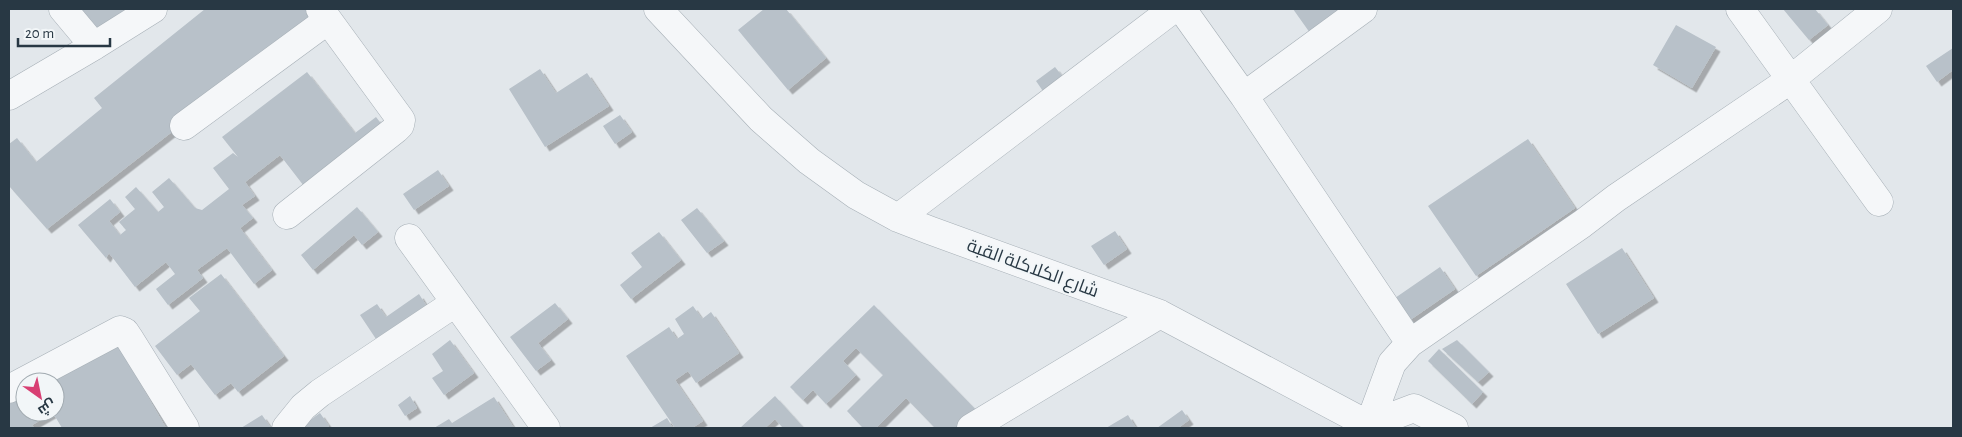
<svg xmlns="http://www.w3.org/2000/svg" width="1962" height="437" font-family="'Alegreya Sans',Cairo,sans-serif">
<defs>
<filter id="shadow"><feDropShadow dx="4.5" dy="4.5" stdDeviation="0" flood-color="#0004"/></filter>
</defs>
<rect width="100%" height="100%" fill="#e2e7eb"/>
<!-- building -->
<path fill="#b8c1c9" filter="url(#shadow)" d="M 74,9 L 147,9 L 96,42 Z
M 205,9 L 307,9 L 316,20 L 47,229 L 9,186 L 9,144 L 17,138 L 36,162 L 102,108 L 94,98 Z
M 764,9 L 786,9 L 826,58 L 788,90 L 738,30 Z
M 1293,9 L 1358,9 L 1315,40 Z
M 1783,9 L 1815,9 L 1828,25 L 1809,40 Z
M 1676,25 L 1716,47 L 1692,88 L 1653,65 Z
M 1953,48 L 1953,70 L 1937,82 L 1926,66 Z
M 1055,67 L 1067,82 L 1047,97 L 1036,81 Z
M 540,69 L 556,93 L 587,73 L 609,106 L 545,147 L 509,89 Z
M 307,72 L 355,133 L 376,117 L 386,130 L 307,190 L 280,155 L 245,182 L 255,196 L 242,205 L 253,218 L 240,228 L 272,270 L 254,284 L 227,248 L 197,270 L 203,278 L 168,305 L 156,289 L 175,274 L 166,262 L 135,287 L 109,253 L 106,258 L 78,225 L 110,199 L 120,212 L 109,221 L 120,235 L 126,230 L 119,222 L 135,209 L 125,197 L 136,187 L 158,212 L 164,207 L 152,192 L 169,178 L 195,208 L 202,210 L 229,189 L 213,168 L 233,153 L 238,157 L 222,137 Z
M 620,115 L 632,132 L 615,144 L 603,126 Z
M 1528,139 L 1575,208 L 1476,276 L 1428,206 Z
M 438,170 L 449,186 L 414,210 L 403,194 Z
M 357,207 L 378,232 L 362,245 L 354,235 L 313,270 L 301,255 Z
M 697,208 L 724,241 L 707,253 L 681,220 Z
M 1115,231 L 1127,249 L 1104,265 L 1091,246 Z
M 659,232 L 681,260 L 631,299 L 620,285 L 642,267 L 631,253 Z
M 1622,248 L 1654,298 L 1598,334 L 1566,284 Z
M 1440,267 L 1455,289 L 1410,320 L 1395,298 Z
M 221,274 L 284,356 L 238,392 L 231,383 L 215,395 L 191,364 L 177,375 L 155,346 L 200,311 L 189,298 Z
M 419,294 L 431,313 L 382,348 L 360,315 L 377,304 L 386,317 Z
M 555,303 L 568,319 L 538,343 L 551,360 L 536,371 L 510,337 Z
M 874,305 L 979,413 L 963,428 L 935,428 L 906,398 L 876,428 L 863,428 L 847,411 L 883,375 L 856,348 L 843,361 L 856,375 L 826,404 L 813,390 L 803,400 L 790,387 Z
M 693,306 L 702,319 L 711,312 L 739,353 L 696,383 L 688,371 L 675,380 L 703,421 L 692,428 L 675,428 L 626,356 L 669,327 L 677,339 L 684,334 L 675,319 Z
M 450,340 L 474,373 L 444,395 L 432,378 L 443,371 L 432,354 Z
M 1457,340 L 1489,372 L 1478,382 L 1442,349 Z
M 116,342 L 166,428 L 62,428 L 53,413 L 32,425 L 34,428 L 9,428 L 9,404 L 25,395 L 25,412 L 55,412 L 55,382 L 47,382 Z
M 1439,349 L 1483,392 L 1472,404 L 1428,361 Z
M 410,396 L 417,408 L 405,416 L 398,405 Z
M 775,396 L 804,428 L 783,428 L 775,419 L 765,428 L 740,428 Z
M 494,397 L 514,428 L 434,428 L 449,419 L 452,423 Z
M 1182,410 L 1189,420 L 1178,428 L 1157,428 Z
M 320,413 L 329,426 L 325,428 L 299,428 Z
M 262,415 L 271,428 L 241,428 Z
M 1128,415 L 1136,428 L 1106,428 Z
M 667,418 L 673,428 L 650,428 Z"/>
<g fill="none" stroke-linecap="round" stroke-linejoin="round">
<!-- minor casing -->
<g stroke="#a6afb6" stroke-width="29">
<path id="minor" d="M 63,9 L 94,46
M 658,9 L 761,119 L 809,161 L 856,195 L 898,218 L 929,230 L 1160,314 L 1369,425 L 1414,408 L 1454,428
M 1182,9 L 1244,96 L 1410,343
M 1740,9 L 1879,202
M 9,96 L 94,46 L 153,9
M 1244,96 L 1363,9
M 184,126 L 328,20
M 287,215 L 396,129 L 400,125 L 401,120 L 320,9
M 898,218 L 1173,9
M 409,238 L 546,428
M 9,389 L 120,330 L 125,332 L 129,338 L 185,428
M 286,428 L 303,407 L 320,393 L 455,303
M 971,428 L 1160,314
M 1368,428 L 1392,363 L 1410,343 L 1582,224 L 1616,198 L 1790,80 L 1878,9"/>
</g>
<!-- minor -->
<use href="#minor" stroke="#f5f7f9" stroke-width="28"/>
</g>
<g text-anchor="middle" stroke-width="4" stroke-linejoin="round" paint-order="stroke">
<!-- street labels -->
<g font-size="18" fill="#283844" stroke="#f2f6f8">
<text transform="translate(1033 268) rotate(20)" y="6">شارع الكلاكلة القبة</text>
</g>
</g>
<!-- border -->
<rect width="1962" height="437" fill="none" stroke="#283844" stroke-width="20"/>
<!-- north arrow -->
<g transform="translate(40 397) rotate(147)"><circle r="24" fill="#f2f6f8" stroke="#a1aab0"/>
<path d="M0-4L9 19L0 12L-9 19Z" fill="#d83f73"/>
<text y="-8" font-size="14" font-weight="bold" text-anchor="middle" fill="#283844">ش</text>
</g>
<!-- scale -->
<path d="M18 38v8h92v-8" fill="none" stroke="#283844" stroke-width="2.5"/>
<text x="25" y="38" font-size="15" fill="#283844" stroke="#f2f6f8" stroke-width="4" paint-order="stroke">20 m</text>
</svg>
